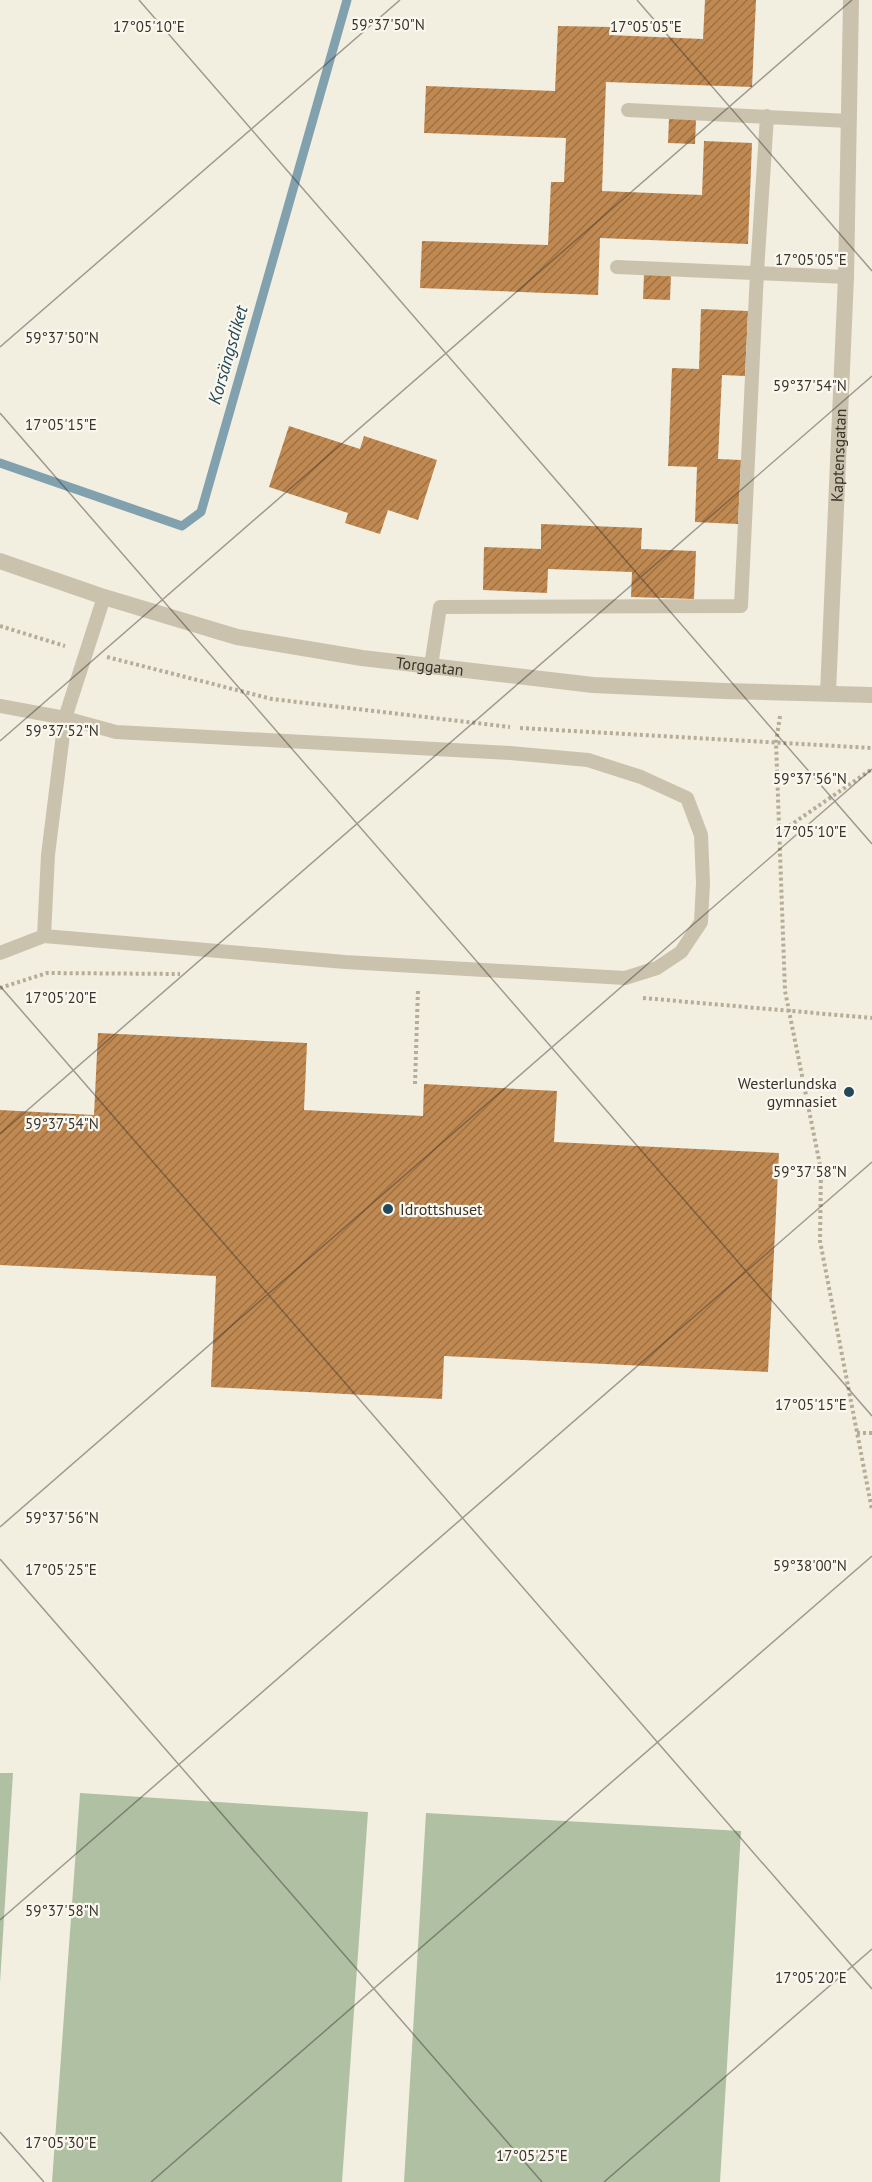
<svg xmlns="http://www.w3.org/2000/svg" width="872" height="2182" font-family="'PT Sans',sans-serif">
<defs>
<pattern id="building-hatch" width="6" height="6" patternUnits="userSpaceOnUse" patternTransform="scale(1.5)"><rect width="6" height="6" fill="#c08952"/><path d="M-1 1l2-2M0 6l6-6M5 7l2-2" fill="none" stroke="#9d7144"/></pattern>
</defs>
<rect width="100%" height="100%" fill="#f2efe1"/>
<!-- pitch -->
<path fill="#afc1a2" d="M 0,1773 L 13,1773 L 0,1983 Z
M 80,1793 L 368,1812 L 342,2182 L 52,2182 Z
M 426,1813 L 741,1831 L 720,2182 L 404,2182 Z"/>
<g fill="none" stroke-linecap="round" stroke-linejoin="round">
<!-- stream -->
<path stroke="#82a1ae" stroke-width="9" d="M 0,463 L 182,526 L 201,512 L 347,0"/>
</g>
<!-- building -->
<path fill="url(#building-hatch)" d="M 705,0 L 756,0 L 752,87 L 606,82 L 602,191 L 702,195 L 704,141 L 752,143 L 748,244 L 600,238 L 598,295 L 420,288 L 422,241 L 548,245 L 551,182 L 564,182 L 566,138 L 424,133 L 426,86 L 555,91 L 558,26 L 610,27 L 609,35 L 703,39 Z
M 669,118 L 696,119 L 695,144 L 668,143 Z
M 644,274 L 671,275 L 670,300 L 643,299 Z
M 701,309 L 748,311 L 745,376 L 722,375 L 718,459 L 741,460 L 738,524 L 695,522 L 697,467 L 668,466 L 672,368 L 699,369 Z
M 289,426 L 360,449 L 364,436 L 437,460 L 418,520 L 388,510 L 380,534 L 345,523 L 348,513 L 269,487 Z
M 541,524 L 642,528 L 641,549 L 696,551 L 694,599 L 631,597 L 632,572 L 548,569 L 547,593 L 483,590 L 484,547 L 541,549 Z
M 98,1033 L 307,1043 L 304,1110 L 423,1116 L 424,1084 L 557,1091 L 554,1142 L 779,1153 L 768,1372 L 444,1356 L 442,1399 L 211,1387 L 216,1276 L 0,1265 L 0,1110 L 94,1115 Z"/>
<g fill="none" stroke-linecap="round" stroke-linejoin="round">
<!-- path -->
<path stroke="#b6ad98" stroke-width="4" stroke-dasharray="3 3" stroke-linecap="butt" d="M 0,626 L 65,646
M 107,657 L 272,699 L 510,727
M 780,716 L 776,742 L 785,991 L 821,1170 L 820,1241 L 872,1510
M 520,728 L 872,748
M 779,833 L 872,769
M 0,988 L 47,973 L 180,974
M 643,998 L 872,1018
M 415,1084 L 418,988
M 857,1433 L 872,1433"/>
<!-- service -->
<path stroke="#cac2ad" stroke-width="14" d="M 628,110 L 849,121
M 617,267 L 846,277
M 431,666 L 440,607 L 741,606 L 757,272 L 767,116
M 0,706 L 65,718 L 116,732 L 510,753 L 588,760 L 641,777 L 687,798 L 701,835 L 703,883 L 701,922 L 681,952 L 657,968 L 625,978 L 345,962 L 44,936 L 48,855 L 65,718 L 104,597
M 0,953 L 44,936"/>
<!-- minor -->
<path stroke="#cac2ad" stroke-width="16" id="s1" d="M 828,693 L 846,277 L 851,0"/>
<!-- tertiary -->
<path stroke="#cac2ad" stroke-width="16" id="s2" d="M 0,561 L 104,597 L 237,637 L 362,658 L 593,685 L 724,691 L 872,695"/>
</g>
<!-- ticks -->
<path fill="none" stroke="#39332c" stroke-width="1.5" stroke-opacity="0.45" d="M 139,0 L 872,844M 637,0 L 872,271M 0,347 L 400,0M 0,413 L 872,1416M 0,741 L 852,0M 0,986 L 872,1989M 0,1134 L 872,376M 0,1527 L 872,769M 0,1559 L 542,2182M 0,1920 L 872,1162M 0,2132 L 44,2182M 151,2182 L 872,1556M 604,2182 L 872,1949"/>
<!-- markers -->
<g fill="#234859" stroke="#faf7ee" stroke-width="2">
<circle cx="849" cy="1092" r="6"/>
<circle cx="388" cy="1209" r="6"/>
</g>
<g text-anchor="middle" stroke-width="4.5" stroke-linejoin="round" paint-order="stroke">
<!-- street labels -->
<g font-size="16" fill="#39332c" stroke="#faf7ee">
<text dy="6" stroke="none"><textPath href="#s1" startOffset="238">Kaptensgatan</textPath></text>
<text dy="6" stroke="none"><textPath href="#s2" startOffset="444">Torggatan</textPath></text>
</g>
<!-- poi labels -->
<g font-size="16" fill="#39332c" stroke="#faf7ee" text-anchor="end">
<text x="837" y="1089">Westerlundska<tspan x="837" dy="18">gymnasiet</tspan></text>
<text x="400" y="1215" text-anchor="start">Idrottshuset</text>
</g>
<!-- water labels -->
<g font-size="18" font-style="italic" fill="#234859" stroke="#faf7ee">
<text transform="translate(228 355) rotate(-74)" y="6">Korsängsdiket</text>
</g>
</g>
<g font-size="15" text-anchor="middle" fill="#39332c" stroke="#faf7ee" stroke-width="4.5" stroke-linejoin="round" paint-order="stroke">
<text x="388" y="30">59°37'50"N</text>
<text x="149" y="32">17°05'10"E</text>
<text x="646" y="32">17°05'05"E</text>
<text x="811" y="265">17°05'05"E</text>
<text x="62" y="343">59°37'50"N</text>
<text x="810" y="391">59°37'54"N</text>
<text x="61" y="430">17°05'15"E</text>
<text x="62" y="736">59°37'52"N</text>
<text x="810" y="784">59°37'56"N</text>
<text x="811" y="837">17°05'10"E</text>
<text x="61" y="1003">17°05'20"E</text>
<text x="62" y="1129">59°37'54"N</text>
<text x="810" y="1177">59°37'58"N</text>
<text x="811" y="1410">17°05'15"E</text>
<text x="62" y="1523">59°37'56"N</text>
<text x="810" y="1571">59°38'00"N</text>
<text x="61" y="1575">17°05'25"E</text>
<text x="62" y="1916">59°37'58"N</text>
<text x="811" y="1983">17°05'20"E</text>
<text x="61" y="2148">17°05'30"E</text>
<text x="532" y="2161">17°05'25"E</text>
</g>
</svg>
